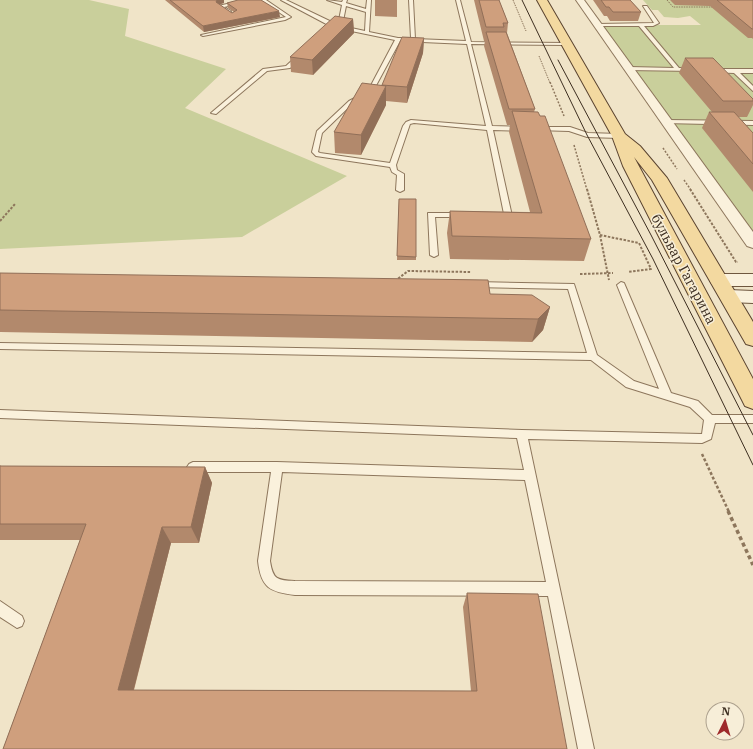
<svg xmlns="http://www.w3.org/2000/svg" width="753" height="749" font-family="'IBM Plex Serif',serif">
<rect width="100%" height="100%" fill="#f0e4c8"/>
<!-- green -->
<path fill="#c9cf9b" d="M 0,0 L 89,0 L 129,9 L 125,36 L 226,69 L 185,108 L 347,176 L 242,237 L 0,249 Z
M 643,0 L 753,0 L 753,243 L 598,25 L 701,25 L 690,16 L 678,18 L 664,17 L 658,10 L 652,10 Z"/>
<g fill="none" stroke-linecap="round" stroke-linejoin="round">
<!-- lane casing -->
<g stroke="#8d765c" stroke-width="2">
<path id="lane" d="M 245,0 L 254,0 L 224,7 L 231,11 L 229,13 L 218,6 Z
M 261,0 L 266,0 L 291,17 L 285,20 L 203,36 L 201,35 L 286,17 Z
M 281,0 L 286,0 L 338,25 L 342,5 L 327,0 L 342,2 L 343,0 L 347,0 L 346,3 L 366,9 L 367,0 L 371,0 L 369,32 L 398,38 L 411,38 L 409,0 L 413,0 L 415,39 L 466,41 L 456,0 L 460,0 L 471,42 L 569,43 L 567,45 L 471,44 L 492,126 L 522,127 L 525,129 L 522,131 L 493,130 L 512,216 L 511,218 L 499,218 L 495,216 L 496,214 L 504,214 L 487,130 L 414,123 L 410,124 L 396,165 L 397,170 L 404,174 L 404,190 L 400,192 L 396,190 L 397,175 L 392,172 L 390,167 L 316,156 L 312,152 L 317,131 L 349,101 L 368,91 L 395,40 L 332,27 ZM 346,6 L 366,12 L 365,31 L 342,26 ZM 400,41 L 467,44 L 486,126 L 411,120 L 406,122 L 403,126 L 390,163 L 320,153 L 318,152 L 322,133 L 353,103 L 372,93 Z
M 643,6 L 647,6 L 659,23 L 653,26 L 644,26 L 679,68 L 693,68 L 695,69 L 695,71 L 627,70 L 626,69 L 629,67 L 674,68 L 639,26 L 598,26 L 596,25 L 598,24 L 654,23 Z
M 298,55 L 303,56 L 290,68 L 267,71 L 216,114 L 211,113 L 263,69 L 286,66 Z
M 711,69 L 753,69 L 753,73 L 740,73 L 753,86 L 753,91 L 734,73 L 709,72 L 708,71 Z
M 666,120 L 753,121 L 753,125 L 664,123 L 664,121 Z
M 538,127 L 570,127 L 588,133 L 619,134 L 622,136 L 619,138 L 587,137 L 569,131 L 536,130 L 535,129 Z
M 428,213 L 461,213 L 465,215 L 461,217 L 435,217 L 438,255 L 434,257 L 430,255 Z
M 476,282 L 574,284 L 597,355 L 634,381 L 659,389 L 617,285 L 621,282 L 624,283 L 671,393 L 698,401 L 712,415 L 753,415 L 753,423 L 715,423 L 711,439 L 702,443 L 528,439 L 594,749 L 578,749 L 548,596 L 295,595 C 270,592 261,588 258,561 L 271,472 L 193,472 L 189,470 L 187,467 L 189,464 L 193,462 L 277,462 L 524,470 L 517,438 L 0,418 L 0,410 L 522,430 L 702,434 L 704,420 L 690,407 L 626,387 L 591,360 L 0,349 L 0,343 L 587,353 L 568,289 L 473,287 L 472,285 ZM 282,472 L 525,480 L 546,582 L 295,581 C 277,580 273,580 270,561 Z
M 0,601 L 22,616 L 24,621 L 22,626 L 17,628 L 0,617 Z"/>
</g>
<!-- street casing -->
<g stroke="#8d765c" stroke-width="2">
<path id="street" d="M 576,0 L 584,0 L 753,232 L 753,248 L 747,246 Z"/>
</g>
<!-- secondary casing -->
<g stroke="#6f573f" stroke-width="2">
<path id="secondary" d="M 719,274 L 753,274 L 753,286 L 719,286 L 712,284 L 710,280 L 712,276 Z
M 729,290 L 753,291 L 753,303 L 729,302 L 722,300 L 719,296 L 722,292 Z"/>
</g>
<!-- primary casing -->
<g stroke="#5b4430" stroke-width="2">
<path id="primary" d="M 537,0 L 547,0 L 625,134 L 640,146 L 667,178 L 753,322 L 753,346 L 746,344 L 652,180 L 634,157 L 753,379 L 753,409 L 745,406 L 742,400 L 623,166 L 612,136 Z"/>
</g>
<!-- path-far4 -->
<path stroke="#8d765c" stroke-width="1" stroke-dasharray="1.5 1" stroke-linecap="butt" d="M 513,0 L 526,31
M 667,0 L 673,7 L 715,7
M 539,56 L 550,83"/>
<!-- path-far3 -->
<path stroke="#8d765c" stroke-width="1.5" stroke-dasharray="2 1.5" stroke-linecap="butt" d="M 550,82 L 564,116
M 574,145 L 587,190
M 663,148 L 677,169
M 684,180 L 691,190"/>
<!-- path-far2 -->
<path stroke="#8d765c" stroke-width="2" stroke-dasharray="2.5 1.5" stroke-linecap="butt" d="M 587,189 L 600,235 L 609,280
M 690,189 L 736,262 L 738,262
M 0,221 L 15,204
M 600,235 L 639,243 L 651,269 L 628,272
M 580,274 L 613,273
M 395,281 L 408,271 L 471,272"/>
<!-- path-far1 -->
<path stroke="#8d765c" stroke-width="2.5" stroke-dasharray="3 2" stroke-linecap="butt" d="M 702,454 L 729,512"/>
<!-- path -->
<path stroke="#8d765c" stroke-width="3.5" stroke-dasharray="4 3" stroke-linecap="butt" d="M 728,511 L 753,565"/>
<!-- lane -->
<use href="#lane" fill="#faf1dc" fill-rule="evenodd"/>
<!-- street -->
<use href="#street" fill="#faf1dc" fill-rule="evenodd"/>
<!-- secondary -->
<use href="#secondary" fill="#faf1dc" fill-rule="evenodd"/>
<!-- primary -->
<use href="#primary" fill="#f3d9a0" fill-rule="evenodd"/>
<!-- tram -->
<path stroke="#3d2e20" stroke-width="1" d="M 522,0 L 587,135 L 653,259 L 753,465
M 558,60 L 651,235 L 753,435"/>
</g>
<!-- wall -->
<path fill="#b2896c" d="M 165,0 L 224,0 L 224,3 L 219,4 L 232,13 L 234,12 L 228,8 L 227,3 L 280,17 L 204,32 Z
M 375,0 L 397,0 L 397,17 L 375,16 Z
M 474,0 L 499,0 L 508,23 L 507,33 L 535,109 L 534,112 L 591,239 L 584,261 L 450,259 L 447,233 L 450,211 L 530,212 L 509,132 L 510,125 L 507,125 L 484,46 L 485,41 L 484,41 Z
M 593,0 L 630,0 L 641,12 L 638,21 L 610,21 L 607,16 L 604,16 Z
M 670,0 L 753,0 L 753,39 L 752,38 L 748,38 L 710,6 L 675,5 Z
M 353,19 L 354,33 L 313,75 L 291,72 L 290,57 Z
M 424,38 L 423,53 L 407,103 L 386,101 L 386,105 L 361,155 L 335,153 L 334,132 L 382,85 Z
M 685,58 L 753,99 L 753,105 L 747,117 L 738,117 L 753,133 L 753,192 L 702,128 L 709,112 L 712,112 L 679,73 Z
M 399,199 L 416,257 L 416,260 L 397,260 Z
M 0,273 L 490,294 L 550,307 L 543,330 L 532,342 L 0,332 Z
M 0,465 L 1,466 L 205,467 L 212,483 L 199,543 L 171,543 L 134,690 L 471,691 L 463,607 L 467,593 L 567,749 L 3,749 L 80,540 L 0,540 Z"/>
<!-- shaded-wall -->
<path fill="#916f58" d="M 217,0 L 224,0 L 224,3 L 218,5 L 216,2 Z
M 279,11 L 280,17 L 204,32 L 203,26 Z
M 353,19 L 354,33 L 313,75 L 312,60 Z
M 424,38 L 423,53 L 407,103 L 407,87 Z
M 386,86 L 386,105 L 361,155 L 361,135 Z
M 550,307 L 543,330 L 532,342 L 538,319 Z
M 205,467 L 212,483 L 199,543 L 191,527 Z
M 162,527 L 171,543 L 131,700 L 118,690 Z"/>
<!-- building -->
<path fill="#cf9f7d" stroke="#916f58" d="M 170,0 L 217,0 L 216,2 L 232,13 L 237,10 L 227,3 L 238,0 L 261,0 L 279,11 L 203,26 Z
M 479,0 L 499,0 L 508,23 L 503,23 L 504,27 L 486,27 Z
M 601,0 L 630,0 L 641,12 L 613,12 L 609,7 L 606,7 Z
M 717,0 L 753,0 L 753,29 L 752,29 Z
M 335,16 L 353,19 L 312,60 L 290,57 Z
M 486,32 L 506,32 L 535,109 L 509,109 Z
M 402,37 L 424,38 L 407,87 L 382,85 Z
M 685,58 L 713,58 L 753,99 L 753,101 L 723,101 Z
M 362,83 L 386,86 L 361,135 L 334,132 Z
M 512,111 L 538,112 L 540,116 L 545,116 L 591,239 L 452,236 L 450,211 L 542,213 Z
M 709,112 L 734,112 L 753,133 L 753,164 Z
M 399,199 L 416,199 L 416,257 L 397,256 Z
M 0,273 L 488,280 L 490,294 L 532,295 L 550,307 L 538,319 L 0,310 Z
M 0,466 L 205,467 L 191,527 L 162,527 L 118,690 L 477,691 L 467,593 L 538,594 L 567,749 L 3,749 L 86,524 L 0,524 Z"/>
<g text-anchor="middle" stroke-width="3" stroke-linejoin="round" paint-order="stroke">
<!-- street labels -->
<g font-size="14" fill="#3d2e20" stroke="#f7eed8">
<text transform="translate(684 269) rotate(62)" y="5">бульвар Гагарина</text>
</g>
</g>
<!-- north arrow -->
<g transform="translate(725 721) rotate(5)"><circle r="19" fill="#f7eed8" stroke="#ada18e"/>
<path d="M0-3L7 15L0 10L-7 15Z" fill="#9e2a2b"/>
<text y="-6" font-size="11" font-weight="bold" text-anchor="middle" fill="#3d2e20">N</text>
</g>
</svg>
